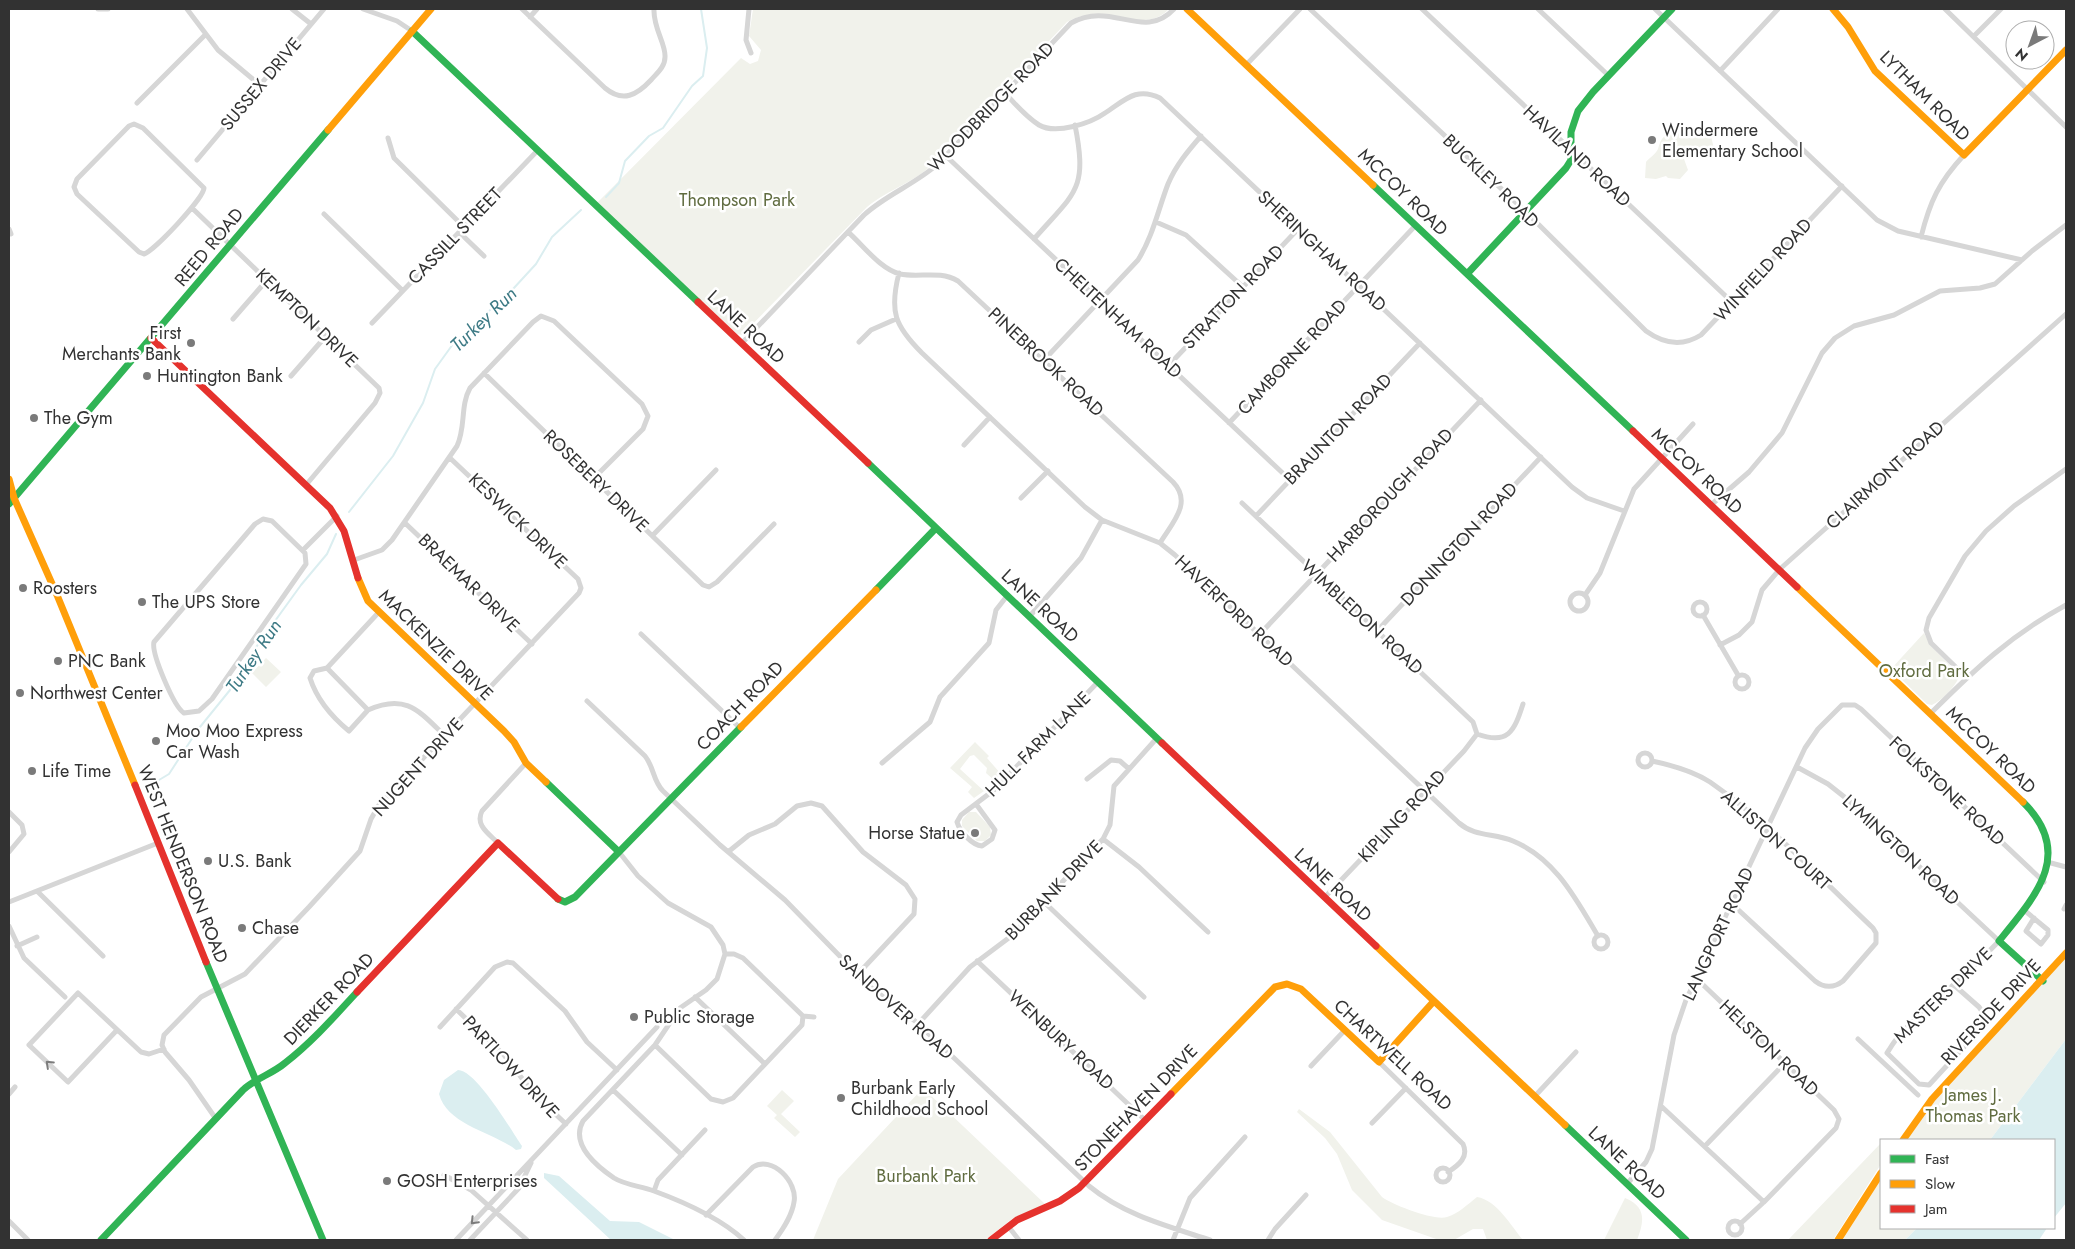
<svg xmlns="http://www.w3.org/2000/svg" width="2075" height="1249" font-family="Jost,sans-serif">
<rect width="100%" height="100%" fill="#fff"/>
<!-- green -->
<path fill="#f1f2eb" d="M 753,9 L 1169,9 C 1142,37 1107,0 1067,22 L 948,148 L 942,149 L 937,154 L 937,159 C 920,181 888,189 867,207 L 742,335 L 737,334 L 597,203 L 741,58 L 750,64 L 758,61 L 761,50 L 749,36 Z
M 1689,127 L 1698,128 L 1711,136 L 1714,149 L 1708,150 L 1706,147 L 1687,149 L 1684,159 L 1688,170 L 1680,179 L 1668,178 L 1666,176 L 1656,179 L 1645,178 L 1646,162 C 1649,158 1656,154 1658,149 C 1661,140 1662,134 1674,134 L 1680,128 Z
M 1924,633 L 1930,645 L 1959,675 C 1958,685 1941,701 1932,705 L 1927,704 L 1891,669 Z
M 266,658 L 281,672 L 266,687 L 252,673 Z
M 975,742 L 989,756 L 987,758 L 1001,774 L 995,781 L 986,773 L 987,768 L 974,755 L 970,756 L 960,769 L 984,791 L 974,798 L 968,792 L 972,787 L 950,768 Z
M 969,812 L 976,812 L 990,827 L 991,835 L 985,841 L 977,841 L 962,826 L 962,820 Z
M 2066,953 L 2066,1039 L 1990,1140 L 1903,1140 L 1920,1114 Z
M 923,1088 L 1045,1204 L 1012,1219 L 985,1240 L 813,1240 L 838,1179 Z
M 782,1090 L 794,1101 L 781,1114 L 800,1132 L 795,1137 L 774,1118 L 777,1115 L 767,1106 Z
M 1299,1109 L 1330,1132 L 1382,1197 C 1393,1205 1434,1221 1447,1217 C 1458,1214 1468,1204 1477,1197 C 1497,1200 1511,1226 1523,1240 L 1487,1240 L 1483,1229 L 1473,1229 L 1454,1240 L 1439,1240 L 1382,1220 L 1352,1190 L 1337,1154 L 1325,1138 L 1297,1112 Z
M 1881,1143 L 1881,1164 L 1833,1240 L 1788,1240 Z
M 1881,1173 L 1881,1228 L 1917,1228 L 1905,1240 L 1838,1240 Z
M 1625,1198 C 1647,1207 1644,1222 1637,1240 L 1604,1240 Z"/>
<!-- water -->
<path fill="#dbeef0" d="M 2066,1039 L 2066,1203 L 2054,1218 L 2054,1140 L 1990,1140 Z
M 458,1070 C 476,1070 511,1130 522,1146 L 521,1149 L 516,1150 C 493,1132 447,1125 439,1094 L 444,1080 Z
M 544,1173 L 559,1176 L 610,1221 L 639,1222 L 675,1240 L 611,1240 L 544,1178 Z
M 1917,1228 L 2047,1228 L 2039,1240 L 1905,1240 Z"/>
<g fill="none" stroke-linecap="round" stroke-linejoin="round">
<!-- stream -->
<path stroke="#dbeef0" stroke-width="2" d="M 606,197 L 619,183 L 625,161 L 649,136 L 663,128 L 692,86 L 703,76 L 707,48 L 701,9
M 349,512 L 393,456 L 423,403 L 435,369 L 453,344 L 513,289 L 536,264 L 552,237 L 581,210
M 200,727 L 230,690 L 249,657 L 301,585 L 327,554 L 336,534
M 154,783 L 169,774 L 193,737"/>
<!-- street -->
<path stroke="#d6d6d6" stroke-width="5" d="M 98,9 L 108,9
M 187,9 L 218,50 L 260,85
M 292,9 L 311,24
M 363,9 L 397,21 L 412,31
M 522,9 L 605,88 C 623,103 637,95 651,80 C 657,73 665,67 665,57 C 666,44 653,28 654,9
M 749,9 L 746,40 L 751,53
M 1310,9 L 1526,212 L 1646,331 C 1664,344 1682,347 1701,335 L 1842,186
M 1422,9 L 1732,302
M 1538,9 L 1609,76
M 1655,9 L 1877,220 L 1898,231 L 2022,260
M 1945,9 L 2066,127
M 530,17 L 537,9
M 1974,36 L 2001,9
M 1246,65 L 1300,9
M 1720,71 L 1778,9
M 1005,93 C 1015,104 1026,117 1039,125 C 1056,135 1091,123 1105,113 C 1124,101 1136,86 1160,98 L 1572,487 L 1587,498 L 1624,511
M 137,103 L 205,35
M 134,124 L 143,128 L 204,188 C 204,198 154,251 144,254 L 139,252 L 77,194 L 74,187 L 77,179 L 129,126 Z
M 388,138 L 394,158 L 464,227
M 946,156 L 1290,480
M 197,160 L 324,9
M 192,208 L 379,388 L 380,393 L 375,403 L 306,485
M 324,214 L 402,290
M 1156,222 L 1186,235 L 1243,287
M 9,229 L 11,234
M 459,232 L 484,256
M 848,232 C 863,245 880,269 900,274 C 920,278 939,270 958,281 L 1173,482 C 1193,503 1172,523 1160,543
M 1921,237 C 1930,201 1939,182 1964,155
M 1034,239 C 1075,192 1088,191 1075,125
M 899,273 C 889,312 895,326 922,353 L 1085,507 L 1102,520 L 1160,543 L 1175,555 L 1459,823 C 1475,837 1494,833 1513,841 C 1555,858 1576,899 1598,936
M 233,319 L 267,280
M 372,323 L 538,150
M 859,342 L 871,330 L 896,319
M 742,343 L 864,215 C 887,194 916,184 939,163 L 1071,23 C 1112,0 1143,42 1174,9
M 1044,360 L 1138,260 C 1153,236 1158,210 1168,184 C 1176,165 1188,151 1201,136
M 1168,366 L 1299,228
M 484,373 L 703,585 L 709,587 L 717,582 L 774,524
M 291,376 L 326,336
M 1229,423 L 1416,225
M 964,445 L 990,417
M 1021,498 L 1048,471
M 1242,503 L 1473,722 L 1477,734
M 1711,505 L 1749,472 L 1782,433 L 1822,353 L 1835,338 L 1854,326 L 1894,315 L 1940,291 L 1980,288 L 1995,284 L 2032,251 L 2066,225
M 1256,516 L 1420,343
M 263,519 L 272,521 L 305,553 L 306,564 L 212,699 L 199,711 L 184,713 C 174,707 151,653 154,642 L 255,524 Z
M 405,523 L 532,644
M 653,535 L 716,470
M 303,550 L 337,516
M 354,560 L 382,550 L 392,540 L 457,446 C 466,427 460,406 470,388 L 533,322 L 541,316 L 554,321 L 642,404 L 648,416 L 643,429 L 593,479
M1570 602a9 9 0 1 1 18 0a9 9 0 1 1-18 0Z
M 1585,595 L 1600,573 L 1634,489 L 1693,424
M1693 609a7 7 0 1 1 14 0a7 7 0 1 1-14 0Z
M 379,612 L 327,668 L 368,710 C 406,693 419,711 445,736
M 1703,615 L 1738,675
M 1029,617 L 1081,558 L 1102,520
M 1377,631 L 1541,457
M 641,634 L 740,728
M 1259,635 L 1481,400
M 1720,645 L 1739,635 L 1752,622 L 1762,590 L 1780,569 L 2066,314
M 327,668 L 314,671 L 310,678 C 317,700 332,717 349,731 L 368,710
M1735 682a7 7 0 1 1 14 0a7 7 0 1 1-14 0Z
M 1966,677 L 1931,643 L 1926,630 L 1929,618 L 1965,556 L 1986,531 L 2014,506 L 2066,469
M 587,701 L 645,756 C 654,767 653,781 663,791 L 720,845 L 785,900 L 869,986 L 915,1021 L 1089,1186 C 1124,1215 1167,1226 1210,1240
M 1931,713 C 1975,669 2011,635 2066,605
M 1477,734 C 1508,745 1514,732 1523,704
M1638 760a7 7 0 1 1 14 0a7 7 0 1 1-14 0Z
M 1652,761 C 1671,765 1693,771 1710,782 C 1769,823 1821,879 1873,928 L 1876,933 L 1876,943 L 1843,981 C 1834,988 1824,988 1815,981 L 1732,904
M 882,763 L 930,722 L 940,697 L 989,643 L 996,610 L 1007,596
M 1797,767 L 1828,784 L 1847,799 L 1999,941 C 1980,961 1960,979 1940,997 C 1922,1014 1901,1029 1889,1050 L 1887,1053 L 1919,1084 L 1929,1085 L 1986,1023 L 1986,1017 L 1979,1007 L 1954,985
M 1087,779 L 1111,760 L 1120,761 L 1128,768
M 976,804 L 995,830 L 992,839 L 982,846 C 972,845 960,832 957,822 L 961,815 L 994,790 L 1098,682
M 9,812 L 22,825 L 24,834 L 9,852
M 1103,839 L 1139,867 L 1208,932
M 498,843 C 488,833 475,825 482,811 L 526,763
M 619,852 L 638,876 L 668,903 L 711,927 L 723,945 L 725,954 L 717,979 L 706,990 L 680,1008 L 655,1045 L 583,1121 C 570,1144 595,1165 614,1178 C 625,1185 641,1186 654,1191 C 684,1202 720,1218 744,1240
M 728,852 L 749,835 L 775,824 L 797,806 L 811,803 L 822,806 L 863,852 L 906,885 L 915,899 L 914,914 L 857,975
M 2051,863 L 2066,867
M 38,892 L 103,956
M 1325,897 L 1464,751 L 1477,734
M 9,902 L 158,843
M 1044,902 L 1144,997
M 2064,909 L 2066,905
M 2024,910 L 2048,930 L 2048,935 L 2041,944 L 2026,931 L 2034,918
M 9,926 L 24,958 L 65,997
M1594 942a7 7 0 1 1 14 0a7 7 0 1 1-14 0Z
M 17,946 L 37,937
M 725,954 L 734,954 L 743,958 L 803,1016 L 814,1017
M 977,961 L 1145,1120
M 1697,979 L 1834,1110 L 1839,1119 L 1836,1128 L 1764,1202 L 1740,1224
M 695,997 L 765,1064
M 456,1009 L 504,1055 L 534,1094 L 566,1124
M 918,1024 L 970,967 L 1010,937 L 1103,839 L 1110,825 L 1114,786 L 1157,738
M 440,1027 L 495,967 L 507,962 L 513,963 L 565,1011 L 587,1042 L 617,1070
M 117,1030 L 68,1082 L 29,1045 L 78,993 L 141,1052 L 149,1054 L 164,1049
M 1858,1039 L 1918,1095
M 655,1045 L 711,1099 L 723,1102 L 733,1098 L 802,1025 L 803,1016
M 1379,1062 L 1463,1144 C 1469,1157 1459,1165 1448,1172
M 1311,1066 L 1345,1030
M 613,1090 L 682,1155
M 9,1094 L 15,1087
M 1535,1096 L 1576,1052
M 1661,1106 L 1764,1202
M 216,1119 L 189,1080 L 165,1052 L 162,1045 L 164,1035 L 201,997 L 245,974 L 309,907 L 360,851 L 371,819 L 379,805 L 579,593 L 581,588 L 578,579 L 450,458
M 1372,1123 L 1406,1088
M 1705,1146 L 1785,1063
M1436 1175a7 7 0 1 1 14 0a7 7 0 1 1-14 0Z
M 444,1175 L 471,1190 L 527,1240
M 1627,1184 L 1646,1162 L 1652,1149 L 1674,1035 L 1686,1000 L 1805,748 L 1818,729 L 1842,705 L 1855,705 L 1861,709 L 2044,882
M 654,1191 L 658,1180 L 705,1130
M 706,1215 L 753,1167 C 772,1155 798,1182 794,1202 C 792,1216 783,1229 775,1240
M 9,1221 L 28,1240
M1728 1228a7 7 0 1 1 14 0a7 7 0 1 1-14 0Z
M 1008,1226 L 1019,1240
M 456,1240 L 657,1027
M 470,1240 L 519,1188 L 531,1163
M 1173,1240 L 1190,1198 L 1245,1137
M 1268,1240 L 1275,1229 L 1306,1195"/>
<!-- fast -->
<path stroke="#30b455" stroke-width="7" d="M 412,31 L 698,302
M 1373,185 L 1633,431
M 1467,274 L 1566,168 L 1571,160 L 1571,132 L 1578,111 L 1593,92 L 1672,9
M 868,463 L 1162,743
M 9,504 L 328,130
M 876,590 L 936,528
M 546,782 L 619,852
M 2023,802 C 2075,853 2036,896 1999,941 L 2043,981
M 558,899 L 565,902 L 575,897 L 741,727
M 206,962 L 323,1240
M 1565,1125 L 1686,1240
M 101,1240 L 243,1090 C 256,1078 272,1074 285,1063 C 312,1042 334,1017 357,992"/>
<!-- slow -->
<path stroke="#ff9f0a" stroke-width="7" d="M 1187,9 L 1373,185
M 1833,9 L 1848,27 L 1875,71 L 1964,155 L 2066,50
M 328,130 L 431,9
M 9,479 L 14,498 L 57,595 L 135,785
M 358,578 L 368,601 L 504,731 L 514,742 L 526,763 L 546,782
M 1797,587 L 2023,802
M 741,727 L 876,590
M 1376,946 L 1565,1125
M 1171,1094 L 1275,987 L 1287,984 L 1301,989 L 1379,1062 L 1434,1001
M 1903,1140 L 1932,1099 L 2066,953
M 1838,1240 L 1881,1173"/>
<!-- jam -->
<path stroke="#e5322d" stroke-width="7" d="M 698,302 L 868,463
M 151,338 L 330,508 L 344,531 L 358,578
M 1633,431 L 1797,587
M 1162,743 L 1376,946
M 135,785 L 206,962
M 357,992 L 498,843 L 558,899
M 991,1240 L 1017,1220 L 1060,1201 L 1079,1188 L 1171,1094"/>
</g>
<!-- one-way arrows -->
<defs><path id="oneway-chevron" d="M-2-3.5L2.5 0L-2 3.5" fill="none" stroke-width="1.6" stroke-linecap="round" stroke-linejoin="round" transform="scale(1.25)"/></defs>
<g stroke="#7c7c7c">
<use href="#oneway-chevron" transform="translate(49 1064) rotate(-137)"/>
<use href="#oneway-chevron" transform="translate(474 1221) rotate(134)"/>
</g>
<!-- markers -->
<g fill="#7a7a7a" stroke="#fff" stroke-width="2">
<circle cx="1652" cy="140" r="5"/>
<circle cx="191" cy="343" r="5"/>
<circle cx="147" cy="376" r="5"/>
<circle cx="34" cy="418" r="5"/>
<circle cx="23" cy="588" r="5"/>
<circle cx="142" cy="602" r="5"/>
<circle cx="58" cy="661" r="5"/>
<circle cx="20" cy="693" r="5"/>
<circle cx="156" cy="741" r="5"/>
<circle cx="32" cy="771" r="5"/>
<circle cx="975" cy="833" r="5"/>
<circle cx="208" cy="861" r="5"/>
<circle cx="242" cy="928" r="5"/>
<circle cx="634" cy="1017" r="5"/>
<circle cx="841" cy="1098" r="5"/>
<circle cx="387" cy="1181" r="5"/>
</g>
<g text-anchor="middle" stroke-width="5" stroke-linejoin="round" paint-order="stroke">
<!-- street labels -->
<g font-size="18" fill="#323232" stroke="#fff">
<text transform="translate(261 84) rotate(-50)" y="6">SUSSEX DRIVE</text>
<text transform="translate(1925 96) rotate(45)" y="6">LYTHAM ROAD</text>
<text transform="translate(991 107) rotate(-46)" y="6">WOODBRIDGE ROAD</text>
<text transform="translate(1577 156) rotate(43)" y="6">HAVILAND ROAD</text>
<text transform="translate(1491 181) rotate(44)" y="6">BUCKLEY ROAD</text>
<text transform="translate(1403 192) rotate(44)" y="6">MCCOY ROAD</text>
<text transform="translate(455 236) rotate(-46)" y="6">CASSILL STREET</text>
<text transform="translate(209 247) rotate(-50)" y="6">REED ROAD</text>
<text transform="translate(1322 251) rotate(43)" y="6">SHERINGHAM ROAD</text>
<text transform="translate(1763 270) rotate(-47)" y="6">WINFIELD ROAD</text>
<text transform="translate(1233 297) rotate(-46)" y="6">STRATTON ROAD</text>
<text transform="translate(307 318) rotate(44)" y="6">KEMPTON DRIVE</text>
<text transform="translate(1118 318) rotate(43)" y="6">CHELTENHAM ROAD</text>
<text transform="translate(746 327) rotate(43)" y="6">LANE ROAD</text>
<text transform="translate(1292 357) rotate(-47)" y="6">CAMBORNE ROAD</text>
<text transform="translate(1046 362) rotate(43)" y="6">PINEBROOK ROAD</text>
<text transform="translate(1338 429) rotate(-46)" y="6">BRAUNTON ROAD</text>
<text transform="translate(1697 471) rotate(43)" y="6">MCCOY ROAD</text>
<text transform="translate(1885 475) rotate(-42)" y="6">CLAIRMONT ROAD</text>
<text transform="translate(596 481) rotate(44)" y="6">ROSEBERY DRIVE</text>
<text transform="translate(1390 495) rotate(-47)" y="6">HARBOROUGH ROAD</text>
<text transform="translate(518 521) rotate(44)" y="6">KESWICK DRIVE</text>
<text transform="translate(1459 544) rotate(-47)" y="6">DONINGTON ROAD</text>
<text transform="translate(469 583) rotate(44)" y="6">BRAEMAR DRIVE</text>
<text transform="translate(1040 606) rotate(43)" y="6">LANE ROAD</text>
<text transform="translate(1234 611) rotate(43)" y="6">HAVERFORD ROAD</text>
<text transform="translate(1362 617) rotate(43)" y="6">WIMBLEDON ROAD</text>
<text transform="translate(436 645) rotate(44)" y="6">MACKENZIE DRIVE</text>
<text transform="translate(740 706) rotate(-46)" y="6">COACH ROAD</text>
<text transform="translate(1038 744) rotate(-45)" y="6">HULL FARM LANE</text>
<text transform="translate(1991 750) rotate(44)" y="6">MCCOY ROAD</text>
<text transform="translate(418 767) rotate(-48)" y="6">NUGENT DRIVE</text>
<text transform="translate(1947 791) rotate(43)" y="6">FOLKSTONE ROAD</text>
<text transform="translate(1402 816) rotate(-47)" y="6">KIPLING ROAD</text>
<text transform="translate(1776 840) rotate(42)" y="6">ALLISTON COURT</text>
<text transform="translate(1901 850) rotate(43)" y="6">LYMINGTON ROAD</text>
<text transform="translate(183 864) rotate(68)" y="6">WEST HENDERSON ROAD</text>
<text transform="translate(1333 885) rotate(43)" y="6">LANE ROAD</text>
<text transform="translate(1054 890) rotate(-46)" y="6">BURBANK DRIVE</text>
<text transform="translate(1718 934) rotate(-65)" y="6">LANGPORT ROAD</text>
<text transform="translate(1943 995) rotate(-44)" y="6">MASTERS DRIVE</text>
<text transform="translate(329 999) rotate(-46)" y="6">DIERKER ROAD</text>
<text transform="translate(896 1007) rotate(42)" y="6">SANDOVER ROAD</text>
<text transform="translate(1991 1012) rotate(-47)" y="6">RIVERSIDE DRIVE</text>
<text transform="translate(1061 1040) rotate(43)" y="6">WENBURY ROAD</text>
<text transform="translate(1769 1048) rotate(44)" y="6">HELSTON ROAD</text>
<text transform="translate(1393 1055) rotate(43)" y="6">CHARTWELL ROAD</text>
<text transform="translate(511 1067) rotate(47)" y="6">PARTLOW DRIVE</text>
<text transform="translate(1136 1108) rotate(-46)" y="6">STONEHAVEN DRIVE</text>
<text transform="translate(1627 1163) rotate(43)" y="6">LANE ROAD</text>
</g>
<!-- poi labels -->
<g font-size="18" fill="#323232" stroke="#fff" text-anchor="start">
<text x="1662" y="136">Windermere<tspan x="1662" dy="21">Elementary School</tspan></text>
<text x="181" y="339" text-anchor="end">First<tspan x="181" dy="21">Merchants Bank</tspan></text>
<text x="157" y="382">Huntington Bank</text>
<text x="44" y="424">The Gym</text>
<text x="33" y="594">Roosters</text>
<text x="152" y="608">The UPS Store</text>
<text x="68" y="667">PNC Bank</text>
<text x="30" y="699">Northwest Center</text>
<text x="166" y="737">Moo Moo Express<tspan x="166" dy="21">Car Wash</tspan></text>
<text x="42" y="777">Life Time</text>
<text x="965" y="839" text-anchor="end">Horse Statue</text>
<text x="218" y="867">U.S. Bank</text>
<text x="252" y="934">Chase</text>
<text x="644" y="1023">Public Storage</text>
<text x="851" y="1094">Burbank Early<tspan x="851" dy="21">Childhood School</tspan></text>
<text x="397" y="1187">GOSH Enterprises</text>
</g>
<!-- park labels -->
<g font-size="18" fill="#606c40" stroke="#fff">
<text x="737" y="206">Thompson Park</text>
<text x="1924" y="677">Oxford Park</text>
<text x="1973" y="1101">James J.<tspan x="1973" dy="21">Thomas Park</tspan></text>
<text x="926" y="1182">Burbank Park</text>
</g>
<!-- water labels -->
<g font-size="19" font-style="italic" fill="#3d7a85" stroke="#fff">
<text transform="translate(483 319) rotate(-44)" y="7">Turkey Run</text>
<text transform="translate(253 656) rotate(-56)" y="7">Turkey Run</text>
</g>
</g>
<!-- border -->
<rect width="2075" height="1249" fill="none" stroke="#323232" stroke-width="20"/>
<!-- legend -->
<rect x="1880" y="1139" width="175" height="90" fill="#ffffff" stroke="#adadad"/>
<rect x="1890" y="1155" width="25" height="8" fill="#30b455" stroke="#adadad"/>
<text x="1925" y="1164" font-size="15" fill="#323232">Fast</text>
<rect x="1890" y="1180" width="25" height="8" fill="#ff9f0a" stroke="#adadad"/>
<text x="1925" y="1189" font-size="15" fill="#323232">Slow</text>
<rect x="1890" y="1205" width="25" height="8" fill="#e5322d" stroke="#adadad"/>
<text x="1925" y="1214" font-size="15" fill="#323232">Jam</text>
<!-- north arrow -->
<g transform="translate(2030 45) rotate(221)"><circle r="24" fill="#ffffff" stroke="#adadad"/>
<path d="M0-4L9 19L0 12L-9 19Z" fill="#7a7a7a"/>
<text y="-8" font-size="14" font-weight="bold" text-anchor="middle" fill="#323232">N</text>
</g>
</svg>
